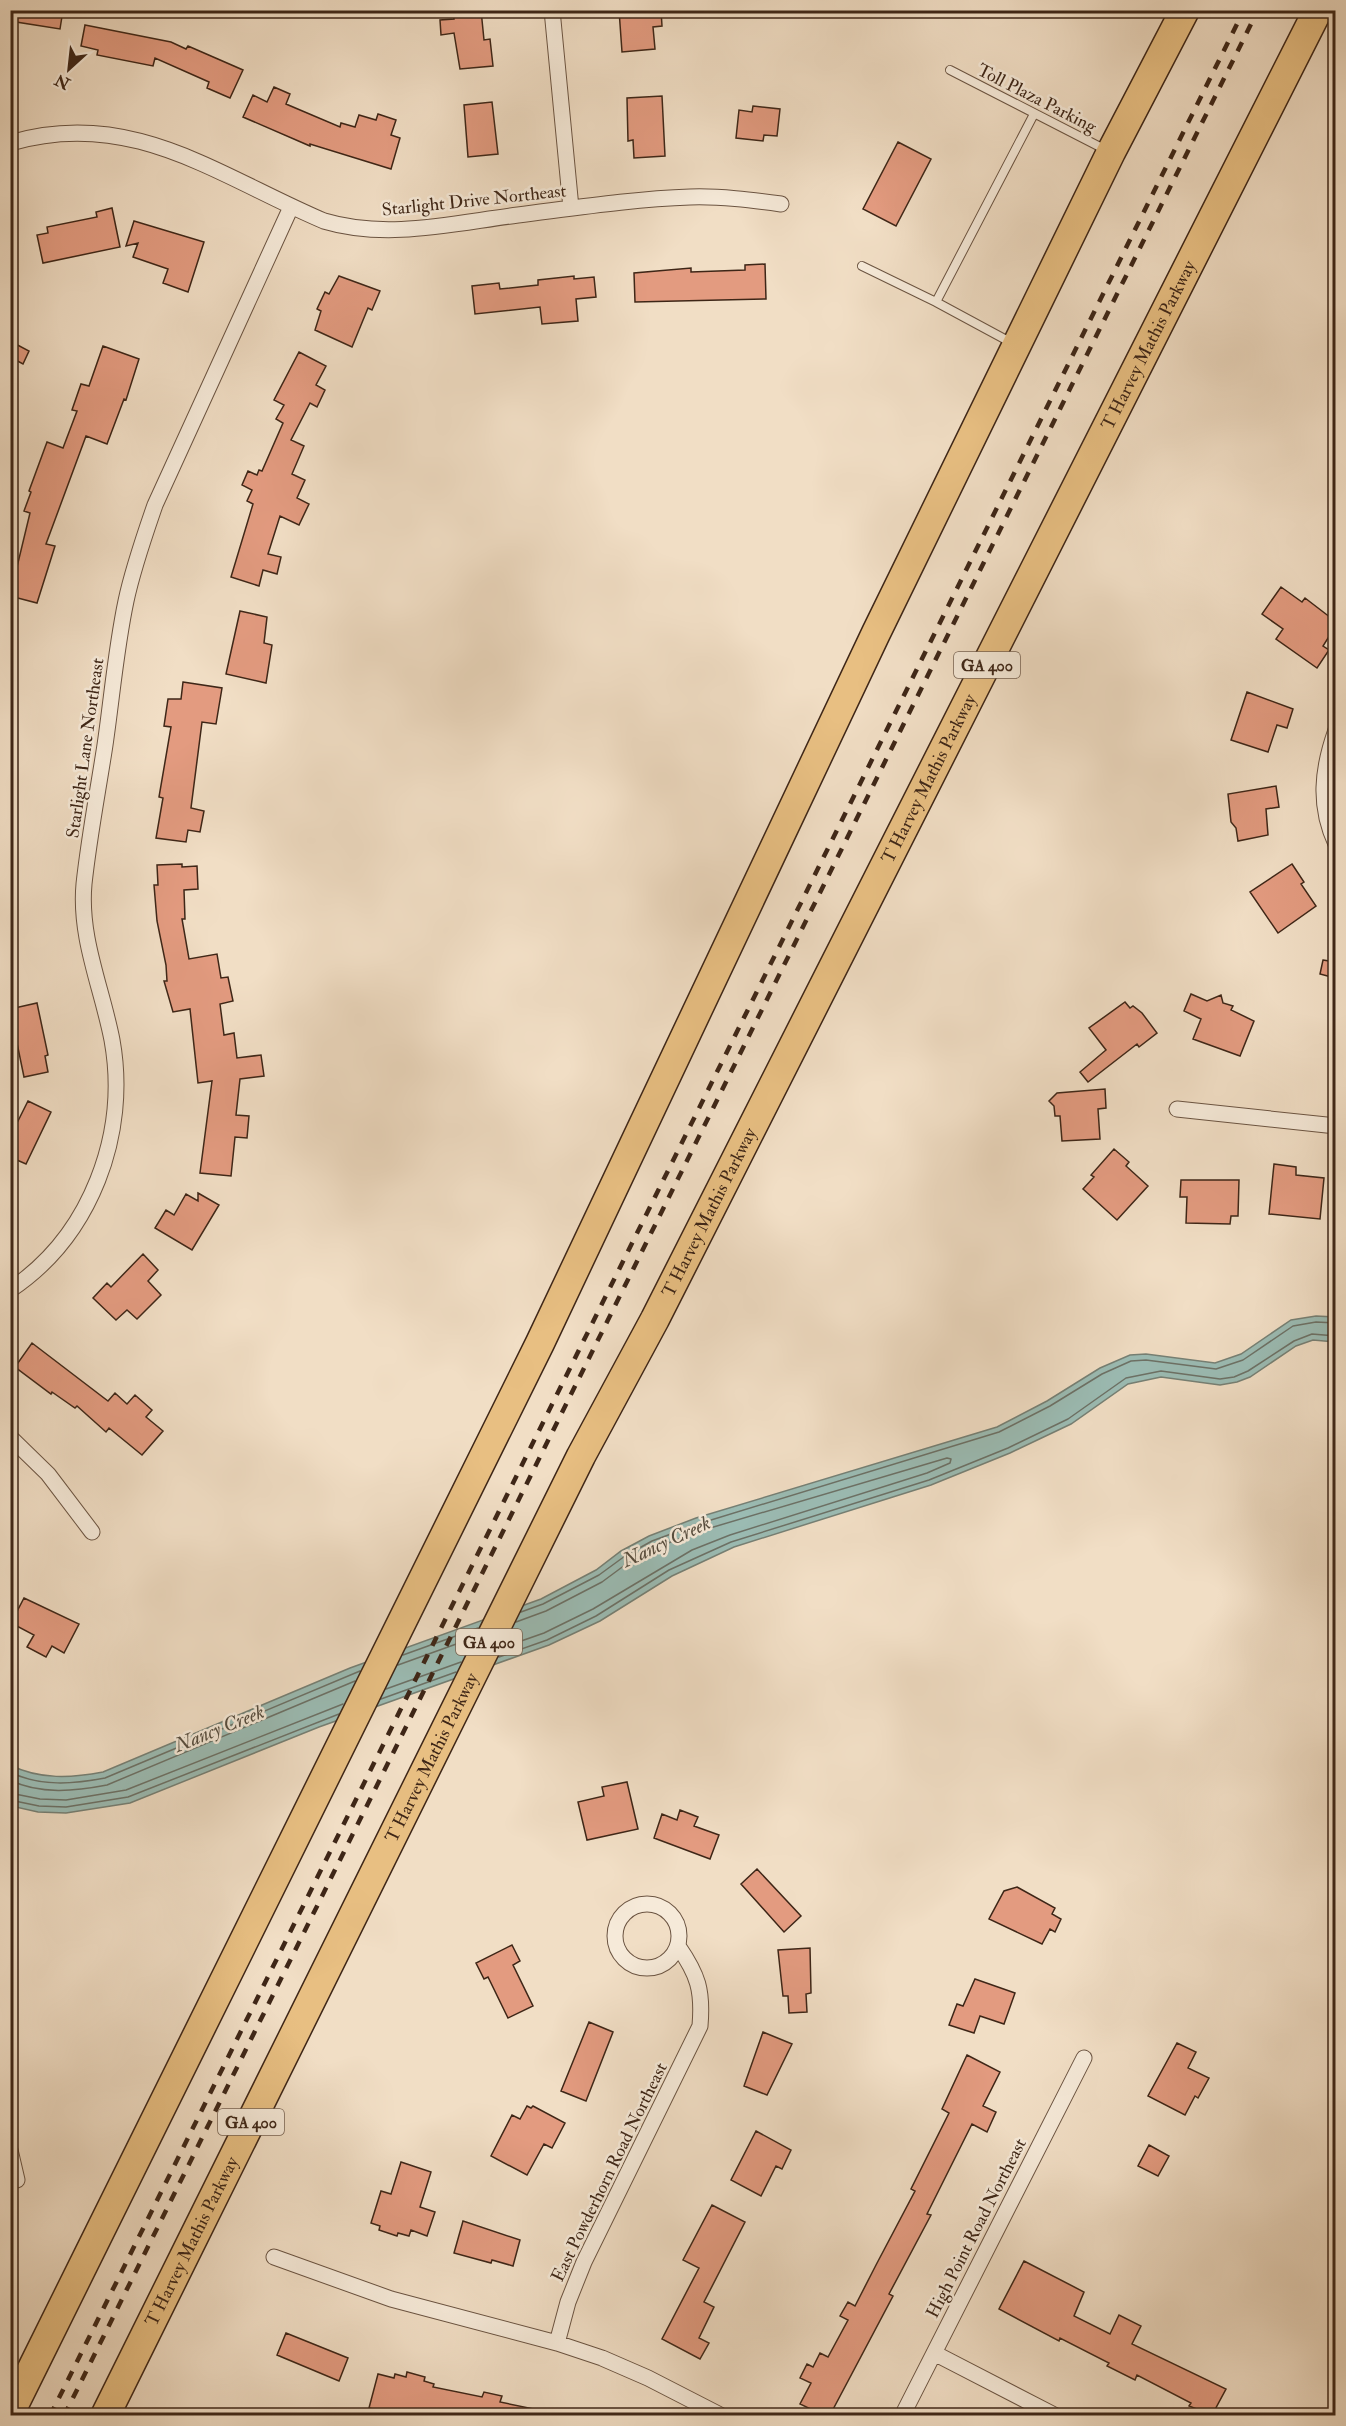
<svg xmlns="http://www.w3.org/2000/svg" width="1346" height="2426" font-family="'IM FELL Double Pica',serif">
<rect width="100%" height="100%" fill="#f1dec5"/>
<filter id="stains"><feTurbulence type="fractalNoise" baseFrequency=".00333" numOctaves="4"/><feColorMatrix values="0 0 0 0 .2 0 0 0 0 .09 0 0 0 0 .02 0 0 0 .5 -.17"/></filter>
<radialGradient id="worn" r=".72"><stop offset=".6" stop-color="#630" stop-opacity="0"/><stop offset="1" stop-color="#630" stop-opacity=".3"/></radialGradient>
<!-- water -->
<path fill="#9bbcb4" stroke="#768075" stroke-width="1.5" d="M 1316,1316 L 1335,1317 L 1335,1342 L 1313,1340 L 1296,1346 L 1250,1377 L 1237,1382 L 1220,1385 L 1161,1377 L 1128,1384 L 1071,1424 L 1010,1453 L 931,1485 L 734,1547 L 672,1576 L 600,1621 L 549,1645 L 319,1727 L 130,1803 L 66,1813 L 38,1812 L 11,1806 L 10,1765 C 40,1780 72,1778 103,1772 L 350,1668 L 541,1599 L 596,1570 L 621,1551 L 649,1536 L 696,1518 L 997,1427 L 1047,1401 L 1100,1368 L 1130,1355 L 1146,1354 L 1215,1363 L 1241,1354 L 1291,1320 Z"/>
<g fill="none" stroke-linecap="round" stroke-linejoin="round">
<!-- shore -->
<path stroke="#6c7166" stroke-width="1.5" d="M 521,1612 L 543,1604 L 599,1575 L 625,1556 L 652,1541 L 698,1524 L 999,1432 L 1050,1406 L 1102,1374 L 1131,1361 L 1146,1360 L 1216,1369 L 1243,1360 L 1293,1326 L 1316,1322 L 1336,1323
M 504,1647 L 544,1633 L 593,1609 L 692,1550 L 730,1535 L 927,1473 L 950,1463 L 951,1459 L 947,1458 L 700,1531 L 655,1548 L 629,1562 L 602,1582 L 546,1611 L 516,1622
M 403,1655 L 478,1628
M 499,1657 L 547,1640 L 596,1616 L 669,1570 L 731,1542 L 929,1480 L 1008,1448 L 1068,1419 L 1126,1378 L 1161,1371 L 1220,1379 L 1234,1377 L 1248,1371 L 1294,1341 L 1312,1334 L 1336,1336
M 398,1665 L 473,1638
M 386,1689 L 461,1662
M 381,1699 L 456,1672
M 10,1772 C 40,1787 74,1784 105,1778 L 360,1671
M 10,1780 C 40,1795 76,1791 107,1785 L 355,1681
M 10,1793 L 40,1799 L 66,1800 L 126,1790 L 343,1704
M 10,1800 L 39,1806 L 66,1807 L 128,1797 L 339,1714"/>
</g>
<!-- building -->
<path fill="#e39b80" stroke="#3e2617" stroke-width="1.5" d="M 10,10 L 63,10 L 60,29 L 10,21 Z
M 453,10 L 481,10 L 484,40 L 490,39 L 493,66 L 460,69 L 454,33 L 441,35 L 440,20 L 454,19 Z
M 619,10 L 661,10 L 662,26 L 653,27 L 655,49 L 622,52 Z
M 85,25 L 171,42 L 186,49 L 188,46 L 243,70 L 230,98 L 207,88 L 209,82 L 155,58 L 153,66 L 97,55 L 98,50 L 81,46 Z
M 274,87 L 290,94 L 286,104 L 340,127 L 341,123 L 355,127 L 359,115 L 376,120 L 378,114 L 396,120 L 391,135 L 400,138 L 391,169 L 310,144 L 310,146 L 243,117 L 253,95 L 267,102 Z
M 662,96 L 665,156 L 634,158 L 633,140 L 628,141 L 627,98 Z
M 492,102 L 498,154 L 468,157 L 464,105 Z
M 753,106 L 780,109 L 777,136 L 764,135 L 763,141 L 736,138 L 739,110 L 752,112 Z
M 898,142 L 931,159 L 896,226 L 863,209 Z
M 112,208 L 120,247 L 43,263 L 37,235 L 48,233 L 47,227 L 97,217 L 96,212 Z
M 134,221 L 204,242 L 188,292 L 163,283 L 168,269 L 133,257 L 138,243 L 126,246 Z
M 765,264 L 766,299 L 635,302 L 634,273 L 691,268 L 691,272 L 745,270 L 745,265 Z
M 339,276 L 380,291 L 372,310 L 368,308 L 352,347 L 315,330 L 321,311 L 317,309 L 325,292 L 329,294 Z
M 574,276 L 574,279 L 594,277 L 596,297 L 576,299 L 578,321 L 542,324 L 540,307 L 475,314 L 472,286 L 499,283 L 500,289 L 538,285 L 538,280 Z
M 10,341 L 29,351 L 23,364 L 10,357 Z
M 103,346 L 139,359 L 126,400 L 124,399 L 107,444 L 86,436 L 46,544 L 55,546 L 37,603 L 10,596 L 30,513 L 24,511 L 31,492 L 29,491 L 47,442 L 63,448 L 77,411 L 72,410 L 81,384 L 89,386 Z
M 299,352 L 326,366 L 316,385 L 325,390 L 317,407 L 310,403 L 291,440 L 304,446 L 292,474 L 305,480 L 297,498 L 309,504 L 299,525 L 280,516 L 268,554 L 281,557 L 277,574 L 263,570 L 259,586 L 231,577 L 253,504 L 247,501 L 252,490 L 242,485 L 248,471 L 257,475 L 259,470 L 262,471 L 283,423 L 276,419 L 284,405 L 274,400 Z
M 1281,587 L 1302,602 L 1305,598 L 1335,621 L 1335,627 L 1323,646 L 1329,650 L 1317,668 L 1276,639 L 1283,629 L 1262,614 Z
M 240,611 L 267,617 L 264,643 L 272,645 L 266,683 L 226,674 Z
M 183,682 L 222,688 L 216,724 L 202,722 L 191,808 L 204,811 L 200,832 L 188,830 L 186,842 L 156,838 L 163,798 L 159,797 L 171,727 L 164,726 L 168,699 L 181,699 Z
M 1247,692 L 1293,709 L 1287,728 L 1277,725 L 1268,752 L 1231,740 Z
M 1276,786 L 1279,807 L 1266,809 L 1268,835 L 1238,841 L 1236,828 L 1231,822 L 1228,794 Z
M 182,864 L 182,867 L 197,866 L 198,889 L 184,890 L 185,919 L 182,919 L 189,959 L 217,954 L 221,978 L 228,977 L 233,1001 L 220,1004 L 224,1035 L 234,1033 L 237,1058 L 261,1055 L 264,1076 L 240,1079 L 236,1115 L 249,1116 L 247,1138 L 235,1137 L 231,1176 L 200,1173 L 212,1081 L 198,1083 L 190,1009 L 173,1012 L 164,981 L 167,981 L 166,965 L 157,921 L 154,885 L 158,885 L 157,865 Z
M 1292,864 L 1304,882 L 1301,884 L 1316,906 L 1278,933 L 1250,892 Z
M 1323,960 L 1335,962 L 1335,978 L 1320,974 Z
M 1191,994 L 1207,1001 L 1221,995 L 1223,1003 L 1233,1006 L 1231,1010 L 1254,1021 L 1240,1056 L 1193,1039 L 1201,1019 L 1184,1011 Z
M 1125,1002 L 1130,1008 L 1133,1006 L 1142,1013 L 1157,1033 L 1139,1047 L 1137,1044 L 1088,1082 L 1080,1072 L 1106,1050 L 1089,1028 Z
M 37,1003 L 48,1055 L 45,1056 L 48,1072 L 24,1077 L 10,1009 Z
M 1105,1089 L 1106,1108 L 1098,1109 L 1100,1139 L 1062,1141 L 1060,1116 L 1055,1116 L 1054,1106 L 1049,1101 L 1057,1093 Z
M 28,1101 L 51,1112 L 26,1164 L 10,1157 L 10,1137 Z
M 1114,1149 L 1129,1162 L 1126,1166 L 1148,1186 L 1117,1220 L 1083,1189 L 1094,1177 L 1091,1175 Z
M 1274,1164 L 1296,1167 L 1296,1175 L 1324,1178 L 1320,1219 L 1269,1214 Z
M 1181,1180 L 1239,1180 L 1238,1216 L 1231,1216 L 1230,1224 L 1186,1223 L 1187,1197 L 1180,1197 Z
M 198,1193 L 219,1205 L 192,1250 L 155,1228 L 166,1210 L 174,1215 L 186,1194 L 198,1201 Z
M 143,1254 L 158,1270 L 148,1281 L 161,1295 L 137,1319 L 127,1310 L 116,1320 L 93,1298 L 107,1283 L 111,1287 Z
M 32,1343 L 108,1401 L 115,1393 L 127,1404 L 135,1395 L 152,1410 L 146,1417 L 163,1431 L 142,1455 L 109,1428 L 106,1432 L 77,1406 L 75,1408 L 52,1392 L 51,1394 L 15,1367 Z
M 24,1598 L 79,1624 L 64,1653 L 52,1646 L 46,1657 L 27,1647 L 34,1635 L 11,1623 Z
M 627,1782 L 638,1829 L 587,1840 L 578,1802 L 604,1796 L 602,1787 Z
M 680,1810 L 698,1817 L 694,1826 L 719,1835 L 710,1859 L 654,1838 L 662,1814 L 677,1820 Z
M 757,1869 L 801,1916 L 784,1932 L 741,1884 Z
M 1017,1887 L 1055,1908 L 1052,1914 L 1061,1919 L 1055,1932 L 1050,1929 L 1042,1944 L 989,1919 L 1004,1891 Z
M 512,1945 L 520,1961 L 513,1965 L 533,2006 L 508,2018 L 488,1977 L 484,1979 L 476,1963 Z
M 810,1948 L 811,1993 L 806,1994 L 807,2012 L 789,2013 L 788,1996 L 783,1996 L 778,1950 Z
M 975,1979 L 1015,1993 L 1004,2024 L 980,2016 L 974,2033 L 949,2025 L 957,2004 L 963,2006 Z
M 589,2022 L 613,2032 L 586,2101 L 561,2091 Z
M 763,2032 L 792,2044 L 767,2095 L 744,2086 Z
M 1177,2043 L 1196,2052 L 1188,2068 L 1209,2078 L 1198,2098 L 1195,2096 L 1185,2115 L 1148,2096 Z
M 967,2055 L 1000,2072 L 983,2106 L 996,2112 L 987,2132 L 972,2124 L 927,2214 L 931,2215 L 889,2294 L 893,2296 L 830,2415 L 823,2415 L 800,2404 L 811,2383 L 800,2378 L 807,2364 L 813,2367 L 820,2353 L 828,2357 L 848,2320 L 840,2316 L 848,2302 L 855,2306 L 876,2265 L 915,2191 L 911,2189 L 949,2113 L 942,2109 Z
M 527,2106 L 531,2108 L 533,2106 L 565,2123 L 552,2148 L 544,2144 L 527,2175 L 491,2156 L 512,2115 L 520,2119 Z
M 756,2131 L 791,2150 L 782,2169 L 776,2166 L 761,2196 L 731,2180 Z
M 1149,2145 L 1169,2156 L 1158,2176 L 1138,2166 Z
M 401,2162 L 431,2172 L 420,2207 L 435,2212 L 427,2236 L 411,2230 L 409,2236 L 398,2233 L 397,2236 L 379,2230 L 380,2226 L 371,2223 L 381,2191 L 391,2194 Z
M 712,2205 L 745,2222 L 704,2302 L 714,2307 L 699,2338 L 709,2343 L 700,2359 L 662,2339 L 699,2268 L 683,2260 Z
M 463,2221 L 520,2240 L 513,2266 L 492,2260 L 491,2263 L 454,2253 Z
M 1024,2261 L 1084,2292 L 1074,2316 L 1110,2334 L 1119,2315 L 1141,2326 L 1132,2344 L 1226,2389 L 1212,2415 L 1189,2406 L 1191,2403 L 1137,2375 L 1135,2380 L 1107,2366 L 1109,2363 L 1060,2338 L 1059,2341 L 999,2309 Z
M 286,2333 L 348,2358 L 339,2381 L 277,2355 Z
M 407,2372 L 425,2377 L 424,2381 L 434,2384 L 433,2387 L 482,2397 L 484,2392 L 502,2396 L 500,2402 L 534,2409 L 534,2415 L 428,2415 L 402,2409 L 400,2415 L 397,2415 L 369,2408 L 378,2374 L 394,2378 L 395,2374 L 406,2377 Z"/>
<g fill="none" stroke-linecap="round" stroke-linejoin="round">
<!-- service casing -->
<g stroke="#6b5442" stroke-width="10">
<path id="service" d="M 950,70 L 1106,150
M 862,266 L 936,302
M 1012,343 L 936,302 L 1034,114"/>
</g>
<!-- minor casing -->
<g stroke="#6b5442" stroke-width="17">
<path id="minor" d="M 552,10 L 571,208
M 10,143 C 131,107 218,176 324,221 C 387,240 454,223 518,215 C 574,208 633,199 690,197 C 720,196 751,200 781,204
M 1336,730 C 1322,769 1318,806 1336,844
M 1177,1109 L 1336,1126
M 10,1290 C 91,1236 129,1134 112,1040 C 102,988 79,938 84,884 C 89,837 98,791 105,745 C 112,697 116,648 126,601 C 133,568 144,537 155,505 L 291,207
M 10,1437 L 48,1474 L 92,1532
M615 1936a32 32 0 1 1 64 0a32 32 0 1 1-64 0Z
M 10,2150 L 17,2180
M 274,2257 L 391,2299 L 557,2343 L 602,2358 L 648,2378 L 722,2416
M 557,2343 L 568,2302 L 584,2262 L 700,2026 C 703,1990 698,1975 678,1946
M 934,2353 L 1056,2416
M 902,2416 L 1084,2058"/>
</g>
<!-- motorway casing -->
<g stroke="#3e2617" stroke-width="31">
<g id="motorway">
<path d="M 10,2413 L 540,1343 L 876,633 L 1111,152 L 1185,10"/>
<path id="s1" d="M 105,2416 L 581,1456 L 655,1319 L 1318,10"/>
</g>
</g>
<!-- service -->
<use href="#service" stroke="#f6ead9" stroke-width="8"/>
<!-- minor -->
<use href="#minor" stroke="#f6ead9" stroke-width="15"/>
<!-- motorway -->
<use href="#motorway" stroke="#e8bf82" stroke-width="28"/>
<!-- rail -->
<path stroke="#3e2617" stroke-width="4.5" stroke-dasharray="10 10" stroke-linecap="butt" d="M 50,2416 L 1244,10
M 64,2416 L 1258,10"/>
</g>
<g text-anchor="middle" stroke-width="5" stroke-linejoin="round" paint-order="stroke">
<!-- shield labels -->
<g fill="#f6ead9" stroke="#756151" stroke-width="1.5">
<rect x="954" y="652" width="66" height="26" rx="4.5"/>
<rect x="456" y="1629" width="66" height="26" rx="4.5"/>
<rect x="218" y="2109" width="66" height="26" rx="4.5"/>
</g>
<g font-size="16" font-weight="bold" fill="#3e2617">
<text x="987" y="671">GA 400</text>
<text x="489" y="1648">GA 400</text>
<text x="251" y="2128">GA 400</text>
</g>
<!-- street labels -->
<g font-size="18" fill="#3e2617" stroke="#f6ead9">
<text transform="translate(1037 98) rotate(27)" y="6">Toll Plaza Parking</text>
<text transform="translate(474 200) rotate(-6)" y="6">Starlight Drive Northeast</text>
<text dy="6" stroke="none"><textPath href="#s1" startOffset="2319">T Harvey Mathis Parkway</textPath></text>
<text transform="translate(85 748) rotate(-82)" y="6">Starlight Lane Northeast</text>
<text dy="6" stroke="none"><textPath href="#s1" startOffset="1833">T Harvey Mathis Parkway</textPath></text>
<text dy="6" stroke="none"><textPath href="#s1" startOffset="1347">T Harvey Mathis Parkway</textPath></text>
<text dy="6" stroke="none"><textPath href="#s1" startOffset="735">T Harvey Mathis Parkway</textPath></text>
<text transform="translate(609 2172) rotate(-64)" y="6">East Powderhorn Road Northeast</text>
<text transform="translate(976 2228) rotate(-63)" y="6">High Point Road Northeast</text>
<text dy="6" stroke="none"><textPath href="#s1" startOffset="195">T Harvey Mathis Parkway</textPath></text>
</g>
<!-- water labels -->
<g font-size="20" font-style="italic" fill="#554c3e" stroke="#f6ead9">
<text transform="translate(666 1541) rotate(-25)" y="7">Nancy Creek</text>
<text transform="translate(219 1728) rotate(-22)" y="7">Nancy Creek</text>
</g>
</g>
<!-- margin -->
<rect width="1346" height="2426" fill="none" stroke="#f1dec5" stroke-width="36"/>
<rect x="12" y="12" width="1322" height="2402" fill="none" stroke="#3e2617" stroke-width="3"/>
<rect x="18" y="18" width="1310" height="2390" fill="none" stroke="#3e2617" stroke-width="1.5"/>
<!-- north arrow -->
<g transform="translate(69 69) rotate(207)" stroke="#f6ead9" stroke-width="4.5" paint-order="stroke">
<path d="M0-4.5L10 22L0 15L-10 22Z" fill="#3e2617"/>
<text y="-9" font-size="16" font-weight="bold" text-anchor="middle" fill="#3e2617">N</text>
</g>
<rect width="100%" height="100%" filter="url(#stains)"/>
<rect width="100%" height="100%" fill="url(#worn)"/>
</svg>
